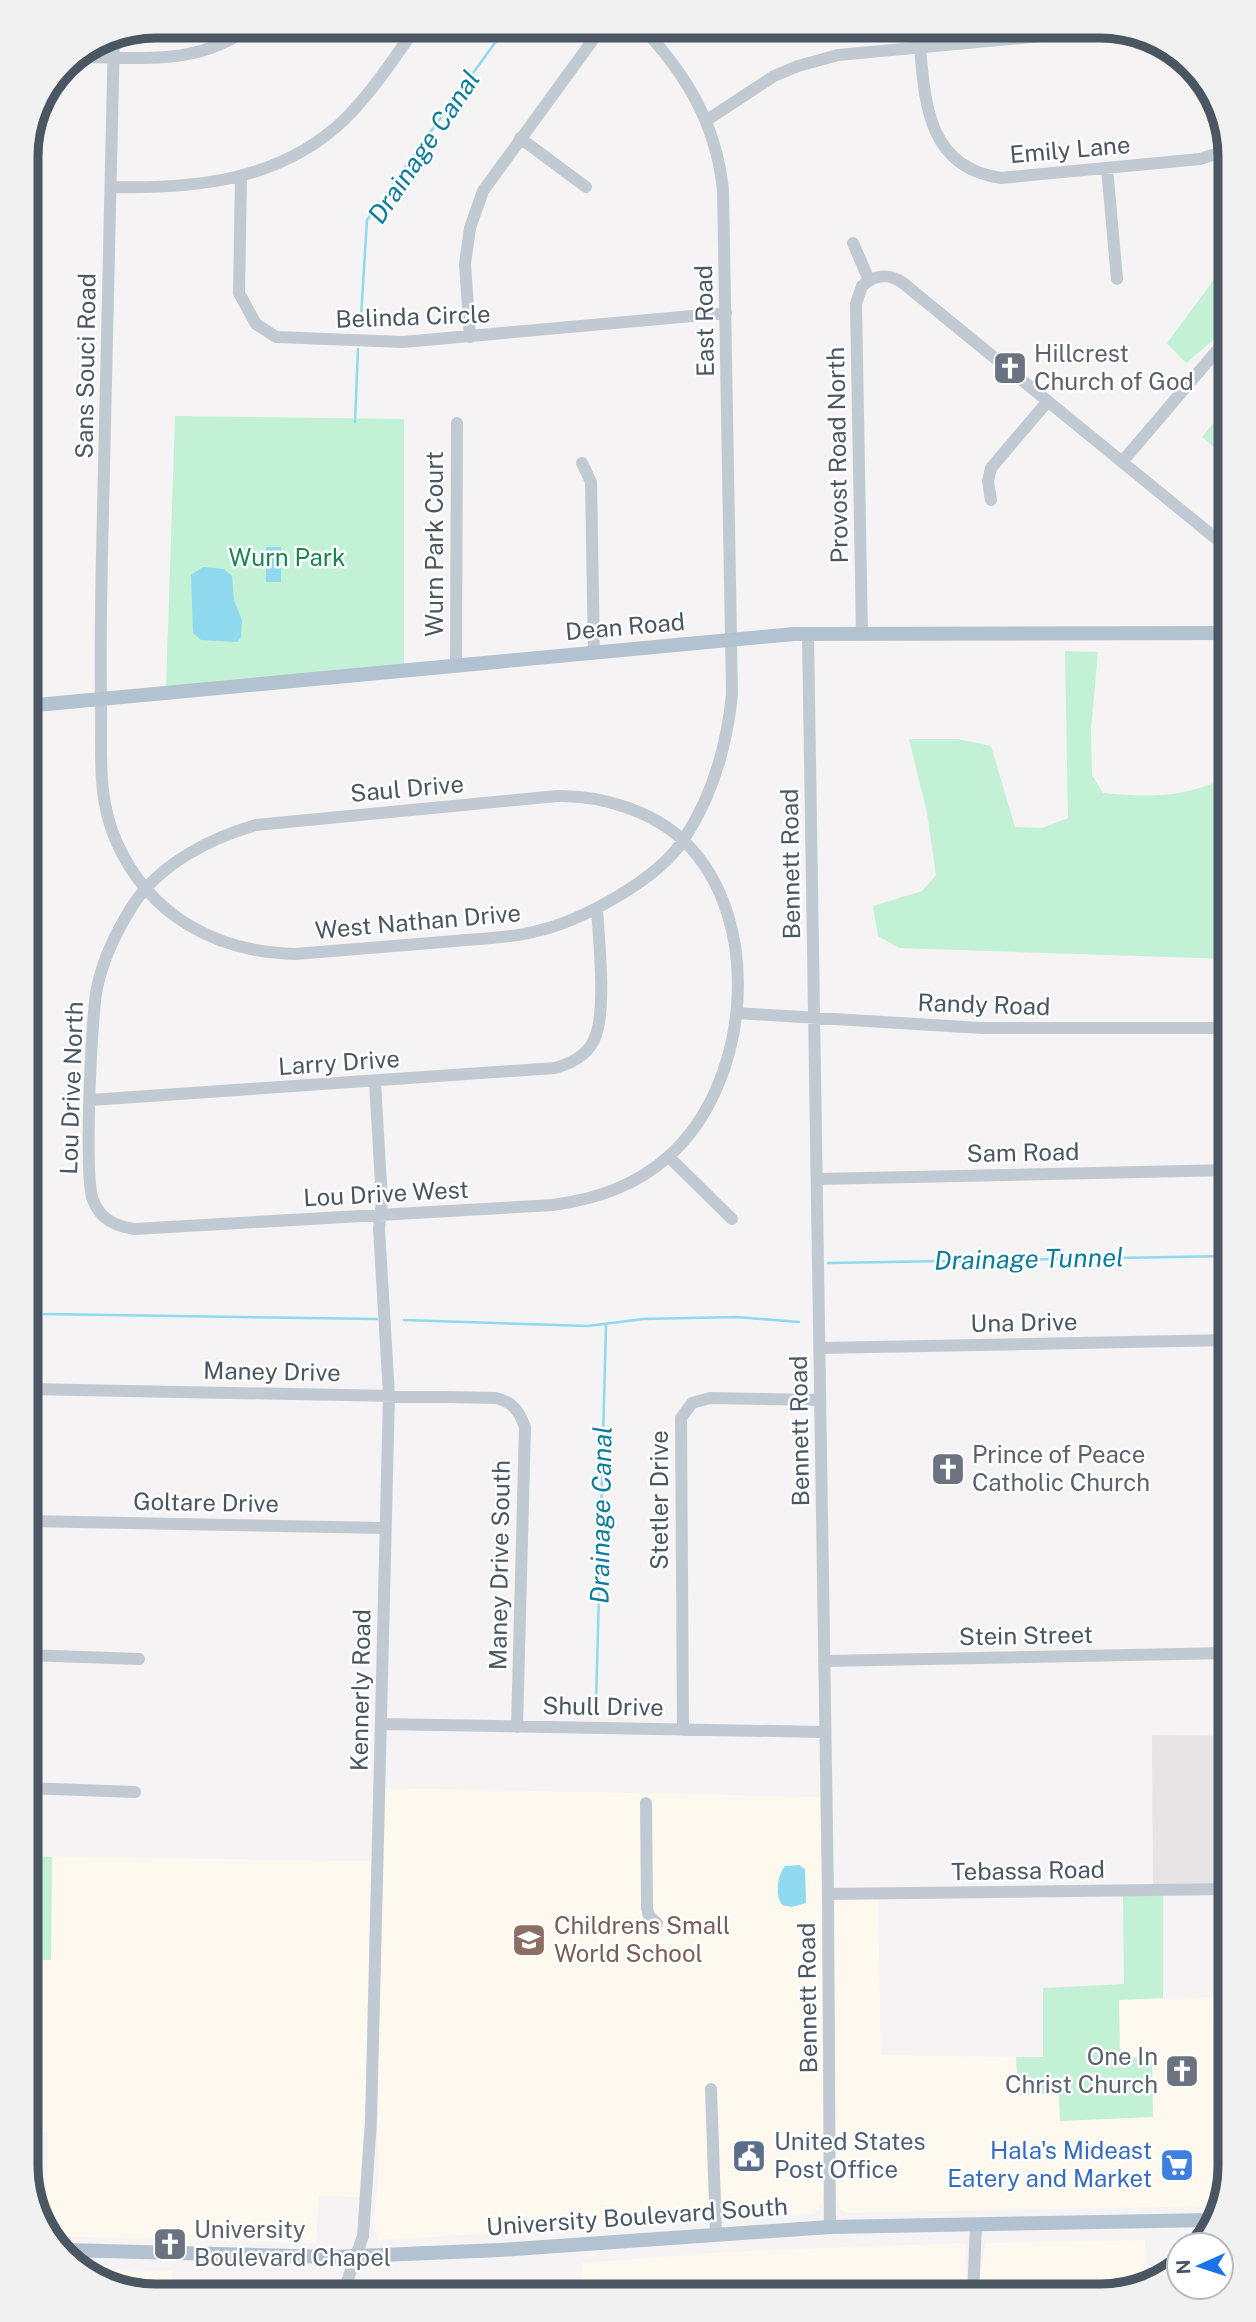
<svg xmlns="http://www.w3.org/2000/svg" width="1256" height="2322" font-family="'Public Sans',sans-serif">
<rect width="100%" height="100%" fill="#f5f3f3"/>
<!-- commercial -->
<path fill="#fdf9ef" d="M 383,1788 L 820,1797 L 825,2190 L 821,2207 L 814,2214 L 379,2240 L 373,2227 L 379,2173 L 376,2089 Z
M 52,1857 L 371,1861 L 366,2092 L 359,2197 L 319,2196 L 316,2243 L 53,2236 L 46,2228 L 48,2132 L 26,2131 L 26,1960 L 51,1960 Z
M 840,1899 L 878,1899 L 881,2055 L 1016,2057 L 1018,2095 L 1059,2094 L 1060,2121 L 1120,2057 L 1119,2000 L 1213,1997 L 1214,2042 L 1230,2042 L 1230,2166 L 1218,2206 L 847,2213 L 841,2210 L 835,2194 L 833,1901 Z
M 1145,2240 L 1144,2287 L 1100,2296 L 977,2296 L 985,2243 Z
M 958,2243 L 965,2245 L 967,2296 L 581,2296 L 582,2263 L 724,2252 Z
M 80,2269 L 172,2271 L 170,2295 L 148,2295 L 84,2274 Z"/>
<!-- education -->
<path fill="#e6e4e5" d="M 1152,1735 L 1230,1736 L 1230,1884 L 1153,1885 Z"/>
<!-- green -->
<path fill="#c3f1d5" d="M 1230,258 L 1230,326 L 1186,363 L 1167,343 Z
M 1230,403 L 1230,461 L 1202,437 Z
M 175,416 L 404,419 L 404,665 L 166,688 Z
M 1065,651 L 1098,652 L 1091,730 L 1092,775 L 1103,793 C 1146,797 1182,798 1221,780 L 1230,753 L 1230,822 L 1226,824 L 1230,825 L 1230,959 L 899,948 L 878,936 L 873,906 L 922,891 L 936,875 L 927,813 L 909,739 L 958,739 L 991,746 L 1015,827 L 1042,828 L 1068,818 Z
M 26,1856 L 52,1857 L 51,1960 L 26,1960 Z
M 1123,1895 L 1163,1896 L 1163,1998 L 1119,2000 L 1120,2057 L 1152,2058 L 1153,2117 L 1060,2121 L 1059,2094 L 1018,2095 L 1016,2057 L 1043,2057 L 1043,1988 L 1124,1984 Z"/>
<!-- water -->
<path fill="#90daee" d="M 266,547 L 281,547 L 281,582 L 266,582 Z
M 203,567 L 224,569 L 232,576 L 234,600 L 242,620 L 241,637 L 237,642 L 201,640 L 193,633 L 191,575 Z
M 799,1865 L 805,1869 L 806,1903 L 792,1907 L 782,1905 C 775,1895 777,1876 785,1866 Z"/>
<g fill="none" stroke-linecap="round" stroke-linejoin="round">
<!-- stream -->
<path stroke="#90daee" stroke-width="2.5" d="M 361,317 L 367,220 L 507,26
M 355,422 L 358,349
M 828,1263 L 1230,1256
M 44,1314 L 377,1319
M 404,1320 L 588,1326 L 643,1319 L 736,1317 L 799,1322
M 596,1705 L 606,1326"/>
<!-- minor -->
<path stroke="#c1cad2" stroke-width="12" d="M 114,35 C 110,208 106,381 102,554 C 101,603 100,653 101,702 C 102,750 96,797 117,843 C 150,916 216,952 295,954 C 344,950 394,946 443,942 C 473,939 504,939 533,932 C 580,922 658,880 684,839 C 713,795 727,745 732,694 L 723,190 C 716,123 686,74 641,26
M 920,47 C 925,106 929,168 1001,178 L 1200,159 L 1228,150
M 76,57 C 138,57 199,67 251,26
M 707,120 L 774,76 L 798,66 L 838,55 L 1116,29
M 520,138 L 586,187
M 1107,168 L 1117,279
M 241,177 L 239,293 L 256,324 L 276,337 L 403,342 L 726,313
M 111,187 C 195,189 281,181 345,119 C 373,91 394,58 417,26
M 853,243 L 869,280
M 470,337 L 465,264 L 470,228 L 483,191 L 603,26
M 1122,462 L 1220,347
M 582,463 L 591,482 L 594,653
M 991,500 L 988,481 L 991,468 L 1048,401
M 808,634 L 828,1894 L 830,2227
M 862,634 L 856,304 L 862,286 C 874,275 889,273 903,283 L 1230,550
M 456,666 L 457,423
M 557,796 C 601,795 653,811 685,842 C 765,921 750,1084 669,1156 C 636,1186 596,1199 553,1205 L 134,1229 C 115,1226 100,1219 93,1200 C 84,1177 91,1017 97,988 C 103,959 117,930 133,905 C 160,864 210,838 256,825 Z
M 737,1013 L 981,1028 L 1230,1028
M 91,1100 L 555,1068 C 573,1063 590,1054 596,1035 C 606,1005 599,942 597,909
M 669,1157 L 732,1219
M 818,1179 L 1230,1170
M 820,1348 L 1230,1340
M 26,1389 L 496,1398 C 513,1402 519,1411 525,1427 L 517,1727
M 26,1521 L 385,1528
M 26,1655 L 139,1659
M 824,1661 L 1230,1653
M 381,1724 L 825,1732
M 683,1730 L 681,1418 L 692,1403 L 710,1398 L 820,1400
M 26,1788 L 135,1792
M 646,1803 L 647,1908 L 649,1916 L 657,1923
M 828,1894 L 1230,1889
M 711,2089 L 716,2233
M 342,2296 L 363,2236 L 371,2121 L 389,1395 L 379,1229 L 382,1201 L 375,1082
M 973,2296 L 976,2224"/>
<!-- major -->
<path stroke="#b3c2d1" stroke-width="14" d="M 26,706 L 794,634 L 1230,633
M 65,2250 L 333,2257 L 500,2250 L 830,2227 L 1213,2220"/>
</g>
<!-- icons -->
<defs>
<g id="church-square" transform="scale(1.75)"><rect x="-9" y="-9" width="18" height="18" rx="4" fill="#6b7280" stroke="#fff"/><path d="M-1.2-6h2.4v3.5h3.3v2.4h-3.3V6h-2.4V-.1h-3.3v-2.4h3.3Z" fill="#fff"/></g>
<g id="school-square" transform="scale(1.75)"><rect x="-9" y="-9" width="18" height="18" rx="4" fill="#8d6e63" stroke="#fff"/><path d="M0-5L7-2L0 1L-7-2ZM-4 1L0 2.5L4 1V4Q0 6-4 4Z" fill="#fff"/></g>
<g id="civic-square" transform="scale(1.75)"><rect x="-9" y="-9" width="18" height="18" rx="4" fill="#5c6f8a" stroke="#fff"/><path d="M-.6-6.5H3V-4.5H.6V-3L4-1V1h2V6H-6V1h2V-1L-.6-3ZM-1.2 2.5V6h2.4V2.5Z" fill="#fff"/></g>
<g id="supermarket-square" transform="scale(1.75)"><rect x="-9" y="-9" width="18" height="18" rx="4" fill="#3f7fe0" stroke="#fff"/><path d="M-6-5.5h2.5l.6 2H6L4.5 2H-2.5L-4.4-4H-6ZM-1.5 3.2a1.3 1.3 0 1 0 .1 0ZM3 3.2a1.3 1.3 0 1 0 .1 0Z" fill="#fff"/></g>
</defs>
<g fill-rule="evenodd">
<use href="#church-square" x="1010" y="368"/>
<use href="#church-square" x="948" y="1469"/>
<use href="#school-square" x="529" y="1940"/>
<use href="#church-square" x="1182" y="2071"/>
<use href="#civic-square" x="749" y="2156"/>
<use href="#supermarket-square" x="1177" y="2165"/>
<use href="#church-square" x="170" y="2244"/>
</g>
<g text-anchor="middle" stroke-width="5" stroke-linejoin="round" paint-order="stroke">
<!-- street labels -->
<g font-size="24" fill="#4a5661" stroke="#fff">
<text transform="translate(1070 150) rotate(-5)" y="8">Emily Lane</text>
<text transform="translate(413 317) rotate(-2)" y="8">Belinda Circle</text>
<text transform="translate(705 321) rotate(-91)" y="8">East Road</text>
<text transform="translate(86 366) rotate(-89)" y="8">Sans Souci Road</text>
<text transform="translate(838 455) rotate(-91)" y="8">Provost Road North</text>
<text transform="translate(435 544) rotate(-90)" y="8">Wurn Park Court</text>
<text transform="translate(625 627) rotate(-5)" y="8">Dean Road</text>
<text transform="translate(407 789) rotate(-5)" y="8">Saul Drive</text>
<text transform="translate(791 864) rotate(-91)" y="8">Bennett Road</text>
<text transform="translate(418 922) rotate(-5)" y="8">West Nathan Drive</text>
<text transform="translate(984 1005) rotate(2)" y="8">Randy Road</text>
<text transform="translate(339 1063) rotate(-4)" y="8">Larry Drive</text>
<text transform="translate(72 1088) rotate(-88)" y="8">Lou Drive North</text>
<text transform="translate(1023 1153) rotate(-1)" y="8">Sam Road</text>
<text transform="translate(386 1194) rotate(-3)" y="8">Lou Drive West</text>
<text transform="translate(1024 1323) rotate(-1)" y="8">Una Drive</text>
<text transform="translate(272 1372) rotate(1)" y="8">Maney Drive</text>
<text transform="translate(800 1431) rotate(-91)" y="8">Bennett Road</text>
<text transform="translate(660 1500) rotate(-90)" y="8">Stetler Drive</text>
<text transform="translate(206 1503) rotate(1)" y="8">Goltare Drive</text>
<text transform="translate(500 1565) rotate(-89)" y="8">Maney Drive South</text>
<text transform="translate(1026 1636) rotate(-1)" y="8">Stein Street</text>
<text transform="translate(361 1690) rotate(-89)" y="8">Kennerly Road</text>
<text transform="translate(603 1707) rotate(1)" y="8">Shull Drive</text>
<text transform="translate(1028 1871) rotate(-1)" y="8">Tebassa Road</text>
<text transform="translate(808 1998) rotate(-91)" y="8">Bennett Road</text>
<text transform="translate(637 2217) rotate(-4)" y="8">University Boulevard South</text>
</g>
<!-- worship labels -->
<g font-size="24" fill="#5b616d" stroke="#fff" text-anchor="start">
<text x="1034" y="362">Hillcrest<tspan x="1034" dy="28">Church of God</tspan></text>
<text x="972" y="1463">Prince of Peace<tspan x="972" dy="28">Catholic Church</tspan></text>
<text x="1158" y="2065" text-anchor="end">One In<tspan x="1158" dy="28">Christ Church</tspan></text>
<text x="194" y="2238">University<tspan x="194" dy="28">Boulevard Chapel</tspan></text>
</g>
<!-- park labels -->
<g font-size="24" fill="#17864f" stroke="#fff">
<text x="287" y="566">Wurn Park</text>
</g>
<!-- education labels -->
<g font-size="24" fill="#785e54" stroke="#fff" text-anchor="start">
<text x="554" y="1934">Childrens Small<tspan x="554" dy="28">World School</tspan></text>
</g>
<!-- service labels -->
<g font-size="24" fill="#4e5e75" stroke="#fff" text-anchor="start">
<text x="774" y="2150">United States<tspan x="774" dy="28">Post Office</tspan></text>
</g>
<!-- shop labels -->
<g font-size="24" fill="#366cbe" stroke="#fff" text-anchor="end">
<text x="1152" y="2159">Hala's Mideast<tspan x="1152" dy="28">Eatery and Market</tspan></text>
</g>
<!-- water labels -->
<g font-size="26" font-style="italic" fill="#0c7c9b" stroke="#fff">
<text transform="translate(424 147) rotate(-56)" y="9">Drainage Canal</text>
<text transform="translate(1029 1259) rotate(-1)" y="9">Drainage Tunnel</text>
<text transform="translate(601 1515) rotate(-89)" y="9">Drainage Canal</text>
</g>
</g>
<!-- crop -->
<path d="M0 0H1256V2322H0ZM156 38H1100A118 118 0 0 1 1218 156V2166A118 118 0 0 1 1100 2284H156A118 118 0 0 1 38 2166V156A118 118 0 0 1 156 38Z" fill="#f1f1f2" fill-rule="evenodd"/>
<path fill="none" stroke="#4a5661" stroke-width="9" d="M156 38H1100A118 118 0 0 1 1218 156V2166A118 118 0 0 1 1100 2284H156A118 118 0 0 1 38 2166V156A118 118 0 0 1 156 38Z"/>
<!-- north arrow -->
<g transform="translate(1200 2266) rotate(267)"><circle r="33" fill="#ffffff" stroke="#b7bbc0" stroke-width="2"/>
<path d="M0-5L12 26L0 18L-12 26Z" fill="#1a73e8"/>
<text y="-10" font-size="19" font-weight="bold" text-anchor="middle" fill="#4a5661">N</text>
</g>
</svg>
